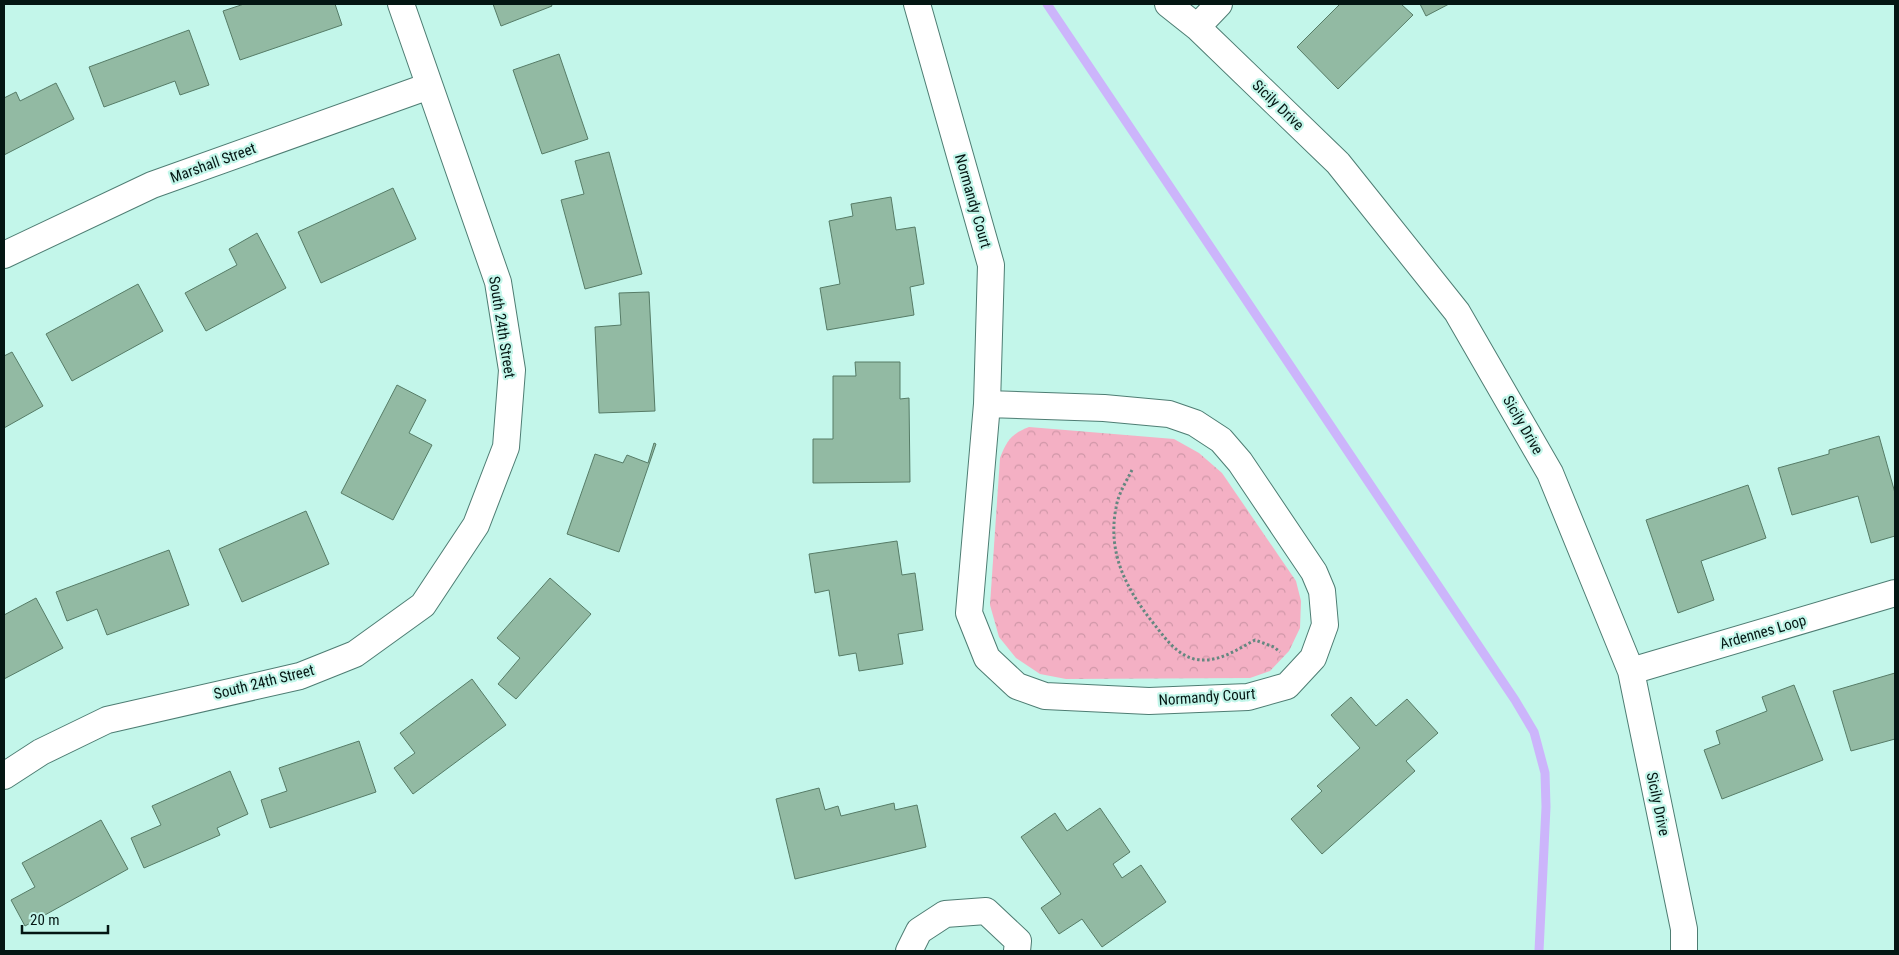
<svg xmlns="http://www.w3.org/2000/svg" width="1899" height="955" font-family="'Roboto Condensed',sans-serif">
<defs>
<pattern id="forest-crowns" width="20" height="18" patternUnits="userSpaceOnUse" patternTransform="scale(1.25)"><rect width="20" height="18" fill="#f4b0c4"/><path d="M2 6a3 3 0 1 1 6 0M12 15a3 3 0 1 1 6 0" fill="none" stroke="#d097a8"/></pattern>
</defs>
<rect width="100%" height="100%" fill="#c3f6ea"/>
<!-- forest -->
<path fill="url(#forest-crowns)" d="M 1029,427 L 1174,439 L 1199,453 L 1222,473 L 1296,581 L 1301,601 L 1300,628 L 1289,651 L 1270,671 L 1250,678 L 1066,679 L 1040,674 L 1016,658 L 999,637 L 990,605 L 1000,458 C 1007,440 1011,434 1029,427 Z"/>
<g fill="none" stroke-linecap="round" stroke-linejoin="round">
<!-- stream -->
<path stroke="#ccb5fb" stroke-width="9" d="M 1047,4 L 1515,700 L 1534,732 L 1545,773 L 1546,807 L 1539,951"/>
</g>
<!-- building -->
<path fill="#92baa3" stroke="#567c67" d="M 244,4 L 335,4 L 342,25 L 240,60 L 223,11 Z
M 493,4 L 551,4 L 552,6 L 501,26 Z
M 1340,4 L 1401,4 L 1413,15 L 1338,89 L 1297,47 Z
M 1420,4 L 1449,4 L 1426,16 Z
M 189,30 L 209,85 L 180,95 L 175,81 L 104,107 L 89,67 Z
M 559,54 L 588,139 L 542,154 L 513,70 Z
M 56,83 L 74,119 L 4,155 L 4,98 L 16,92 L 20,101 Z
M 609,152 L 642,274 L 585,289 L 561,200 L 584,194 L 575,161 Z
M 393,188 L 416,239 L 321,283 L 298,232 Z
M 891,197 L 896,230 L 915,227 L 924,284 L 910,287 L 914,315 L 827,330 L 820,288 L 840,284 L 829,221 L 853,216 L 851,204 Z
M 257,233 L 286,288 L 206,331 L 185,293 L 237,265 L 229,249 Z
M 138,284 L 163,331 L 72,381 L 46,334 Z
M 649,292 L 655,411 L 599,413 L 595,327 L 621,325 L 619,293 Z
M 12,352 L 43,406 L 4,428 L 4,356 Z
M 855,362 L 900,362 L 900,399 L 909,398 L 910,482 L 813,483 L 813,439 L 833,439 L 833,376 L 856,376 Z
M 397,385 L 426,400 L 409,433 L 432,445 L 393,520 L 341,493 Z
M 1879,436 L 1895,493 L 1895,536 L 1871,543 L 1858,496 L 1792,515 L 1778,468 L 1829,454 L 1829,450 Z
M 654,443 L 656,444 L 619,552 L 567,534 L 595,454 L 623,463 L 627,455 L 648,463 Z
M 1748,485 L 1766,538 L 1701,561 L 1714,600 L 1678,613 L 1646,520 Z
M 306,511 L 329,564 L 242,602 L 219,549 Z
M 897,541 L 902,575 L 915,573 L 923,630 L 898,634 L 903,664 L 859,671 L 856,653 L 839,656 L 829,590 L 815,593 L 809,554 Z
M 169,550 L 189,605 L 107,635 L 97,609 L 67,621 L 56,592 Z
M 550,578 L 591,614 L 516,699 L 498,684 L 520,658 L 497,638 Z
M 36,598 L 63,648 L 4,679 L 4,615 Z
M 1895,673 L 1895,739 L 1851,751 L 1833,691 Z
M 472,679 L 506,725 L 413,794 L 394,768 L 415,753 L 400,733 Z
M 1794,685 L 1823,760 L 1722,799 L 1704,750 L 1720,744 L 1716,731 L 1767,711 L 1762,697 Z
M 1351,697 L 1376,726 L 1407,699 L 1438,733 L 1406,761 L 1415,771 L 1322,854 L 1291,819 L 1322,791 L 1317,786 L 1360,748 L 1331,715 Z
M 359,741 L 376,792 L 270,828 L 261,800 L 287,791 L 279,768 Z
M 230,771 L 248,814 L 217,828 L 220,835 L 144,868 L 131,838 L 161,825 L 152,806 Z
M 819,788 L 825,810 L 838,806 L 841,816 L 894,803 L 895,810 L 917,805 L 926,847 L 795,879 L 776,799 Z
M 1100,808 L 1130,852 L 1113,864 L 1122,878 L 1141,865 L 1166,902 L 1102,947 L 1082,919 L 1059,934 L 1041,908 L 1061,894 L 1021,837 L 1055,813 L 1067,831 Z
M 101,820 L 128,869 L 25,926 L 11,900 L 35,887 L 22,863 Z"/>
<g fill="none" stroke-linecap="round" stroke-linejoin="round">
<!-- street casing -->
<g stroke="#4e7d73" stroke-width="28">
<path id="street" d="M 917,4 L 991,265 L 987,404 L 969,613 L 987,658 L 1017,686 L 1045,696 L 1149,701 L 1248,697 L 1287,686 L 1313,658 L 1325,625 L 1322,591 L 1314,572 L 1240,462 L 1221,440 L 1195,423 L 1169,414 L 1104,408 L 987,404
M 1168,4 L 1197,27 L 1338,163 L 1457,312 L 1550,473 L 1631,671 L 1684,929 L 1684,951
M 1197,27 L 1219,4
M 4,255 L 152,185 L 429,86
M 1631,671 L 1895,593
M 4,776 L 41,752 L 107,720 L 300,676 L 355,654 L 423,605 L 476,525 L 506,447 L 512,370 L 498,282 L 401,4
M 909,951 L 919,931 L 945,914 L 986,911 L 1018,941 L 1017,951"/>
</g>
<!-- path -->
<path stroke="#658780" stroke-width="3" stroke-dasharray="2.5 2.5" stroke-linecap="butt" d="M 1132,470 C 1126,482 1118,494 1116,508 C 1107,554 1127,590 1154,624 C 1165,638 1176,654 1194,659 C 1217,664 1236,650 1255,640 L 1274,647 L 1280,652"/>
<!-- street -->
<use href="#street" stroke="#fff" stroke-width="26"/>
</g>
<g text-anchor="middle" stroke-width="4.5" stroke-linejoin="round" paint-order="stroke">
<!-- street labels -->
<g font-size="15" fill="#041613" stroke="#c3f6ea">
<text transform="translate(1278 105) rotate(44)" y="5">Sicily Drive</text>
<text transform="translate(213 163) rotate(-20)" y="5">Marshall Street</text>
<text transform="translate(973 201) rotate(74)" y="5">Normandy Court</text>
<text transform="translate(502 327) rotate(81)" y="5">South 24th Street</text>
<text transform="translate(1523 425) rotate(60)" y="5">Sicily Drive</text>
<text transform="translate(1763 632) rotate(-16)" y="5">Ardennes Loop</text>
<text transform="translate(264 682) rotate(-14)" y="5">South 24th Street</text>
<text transform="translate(1207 697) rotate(-4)" y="5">Normandy Court</text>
<text transform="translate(1658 804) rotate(78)" y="5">Sicily Drive</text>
</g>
</g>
<!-- border -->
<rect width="1899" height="955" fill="none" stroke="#041613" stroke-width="10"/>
<!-- scale -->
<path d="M22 925v8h86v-8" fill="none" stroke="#041613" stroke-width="2.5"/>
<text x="30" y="925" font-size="15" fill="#041613" stroke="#c3f6ea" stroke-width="4" paint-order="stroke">20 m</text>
</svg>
